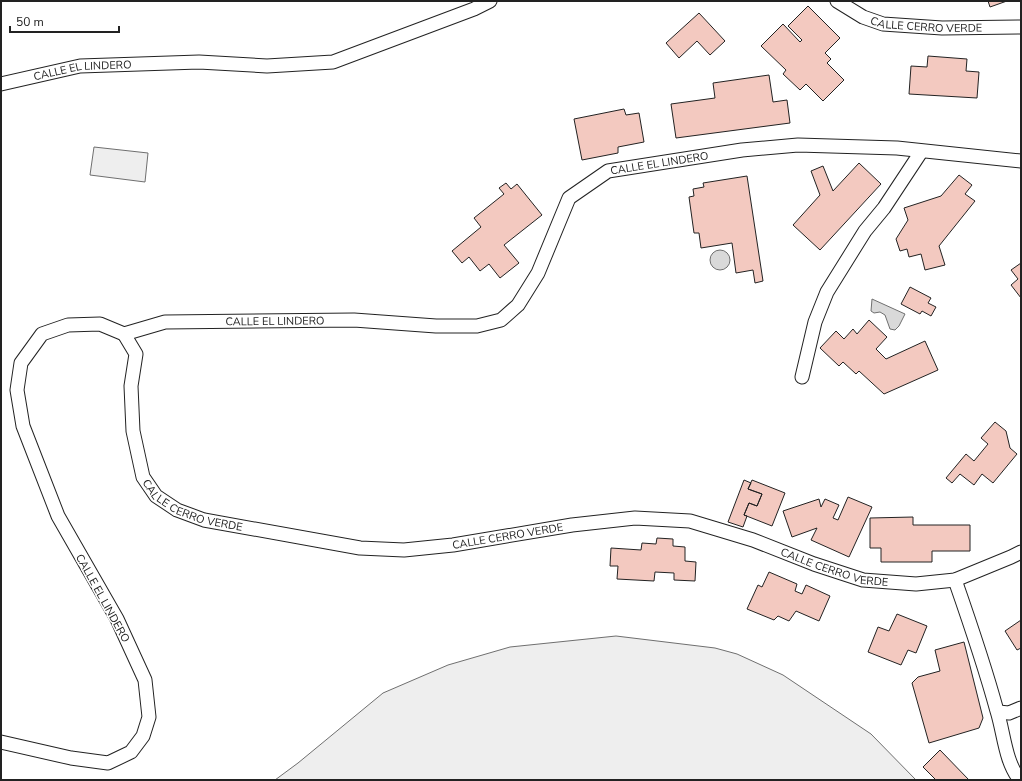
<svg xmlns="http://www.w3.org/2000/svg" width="1022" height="781" font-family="'Nunito Sans',sans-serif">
<rect width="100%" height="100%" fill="#fff"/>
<!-- green -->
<path fill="#eee" stroke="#6f6f6f" d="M 94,147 L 148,153 L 145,182 L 90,175 Z
M 616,636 L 715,648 L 737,654 L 783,675 L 871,734 L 916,780 L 275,780 L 298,763 L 383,693 L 448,665 L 510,647 Z"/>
<!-- water -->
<path fill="#d9d9d9" stroke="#6f6f6f" d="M710 260a10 10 0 1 1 20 0a10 10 0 1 1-20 0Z
M 872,299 L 905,314 L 899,326 L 895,330 L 890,329 L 885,315 L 880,312 L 874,313 L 871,311 Z"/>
<!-- building -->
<path fill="#f3c9c0" stroke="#222" d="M 988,1 L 1007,1 L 990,7 Z
M 808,6 L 840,38 L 825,53 L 831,59 L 827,63 L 844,80 L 823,101 L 806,84 L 800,90 L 783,74 L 786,70 L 761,46 L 783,24 L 800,42 L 802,40 L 788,26 Z
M 699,13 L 725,41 L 710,55 L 697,41 L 679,58 L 666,43 Z
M 928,56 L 967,59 L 966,71 L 979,72 L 977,98 L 909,94 L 911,66 L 927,67 Z
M 769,75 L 773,102 L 787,100 L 790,123 L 676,138 L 671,104 L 715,98 L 713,83 Z
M 624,109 L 626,115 L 639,113 L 644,142 L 618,147 L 618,153 L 582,160 L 574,119 Z
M 859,163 L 881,184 L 820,250 L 793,225 L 820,195 L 811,171 L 823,166 L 833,191 Z
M 959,175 L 972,185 L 965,194 L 975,201 L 939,246 L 945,265 L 925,270 L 921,254 L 909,257 L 907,249 L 900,251 L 896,239 L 908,220 L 904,208 L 941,196 Z
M 747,176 L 763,281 L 755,283 L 753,270 L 736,273 L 732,243 L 701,248 L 699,233 L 694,233 L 689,197 L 694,196 L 693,189 L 704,187 L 703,183 Z
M 506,183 L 511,189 L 517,184 L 542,215 L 504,245 L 519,263 L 500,278 L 489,264 L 480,271 L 469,257 L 462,263 L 452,251 L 481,227 L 474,218 L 504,194 L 499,188 Z
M 1021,263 L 1021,298 L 1011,285 L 1018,279 L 1011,270 Z
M 910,287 L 931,298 L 928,303 L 936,307 L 931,316 L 922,311 L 920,314 L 901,304 Z
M 869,320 L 887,337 L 876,349 L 886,359 L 925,341 L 938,370 L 884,394 L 859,371 L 856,374 L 843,362 L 839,366 L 820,348 L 836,331 L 844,339 L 853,329 L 857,334 Z
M 995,422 L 1006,431 L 1010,448 L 1017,454 L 993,483 L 982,474 L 974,485 L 960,474 L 952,483 L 946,478 L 966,454 L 974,461 L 988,444 L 981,438 Z
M 744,480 L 751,483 L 748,489 L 762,494 L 757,506 L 749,503 L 744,515 L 747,516 L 743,527 L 728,522 Z
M 752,480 L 785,493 L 772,526 L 744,515 L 749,503 L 757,506 L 762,494 L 748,489 Z
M 848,497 L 872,507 L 849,557 L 811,540 L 817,528 L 792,537 L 783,511 L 819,499 L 821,507 L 825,499 L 839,505 L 833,518 L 838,520 Z
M 913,517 L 913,525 L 970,525 L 970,551 L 932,551 L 932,562 L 881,562 L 881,548 L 870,548 L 870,518 Z
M 657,538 L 673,539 L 673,546 L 685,547 L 685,561 L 696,562 L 695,581 L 674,580 L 674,573 L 655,572 L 654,581 L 617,579 L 618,566 L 610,566 L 611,548 L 641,550 L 642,543 L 656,544 Z
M 769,572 L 797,584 L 795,591 L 802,594 L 806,585 L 830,596 L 819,621 L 796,611 L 789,621 L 778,616 L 774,620 L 747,609 L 758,585 L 762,587 Z
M 897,614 L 927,626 L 916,653 L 908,650 L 901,665 L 868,652 L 878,627 L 889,631 Z
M 1021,620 L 1021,648 L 1017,650 L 1005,631 Z
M 964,642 L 983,718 L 979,728 L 929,743 L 912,683 L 918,677 L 940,671 L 935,650 Z
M 940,750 L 969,780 L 936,780 L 923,767 Z"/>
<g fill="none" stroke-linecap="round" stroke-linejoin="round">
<!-- minor casing -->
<g stroke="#222" stroke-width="15">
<g id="minor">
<path id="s1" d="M 837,1 L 863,17 L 883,24 L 942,28 L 1021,27"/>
<path id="s2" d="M 1,84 L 80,66 L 199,62 L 267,66 L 333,62 L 474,9 L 490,1"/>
<path id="s3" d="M 124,334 L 136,354 L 131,386 L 133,431 L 143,477 L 156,496 L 177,510 L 204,520 L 360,548 L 404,550 L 453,545 L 572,525 L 635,518 L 690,521 L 753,540 L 814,564 L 863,580 L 916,584 L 955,580 L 1011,557 L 1021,552"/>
<path d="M 802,377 L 815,322 L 827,292 L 865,231 L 884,208 L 921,152"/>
<path d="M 955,580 C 970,623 985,667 997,711 C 1004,733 1005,762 1020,780"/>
<path d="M 998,712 L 1009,713 L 1021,708"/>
<path id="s4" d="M 1,742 L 71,758 L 108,763 L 131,752 L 143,736 L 149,717 L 145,680 L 117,619 L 58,516 L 23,426 L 17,390 L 21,363 L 42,334 L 68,325 L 100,324 L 124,334 L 165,322 L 354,320 L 436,326 L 477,326 L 501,320 L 518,305 L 538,273 L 569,198 L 608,171 L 742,150 L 798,145 L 897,148 L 1021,161"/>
</g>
</g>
<!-- minor -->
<use href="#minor" stroke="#fff" stroke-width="13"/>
</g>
<g text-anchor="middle" stroke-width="3" stroke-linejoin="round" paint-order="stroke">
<!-- street labels -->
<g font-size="11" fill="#222" stroke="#fff">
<text dy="4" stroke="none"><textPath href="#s1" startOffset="95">CALLE CERRO VERDE</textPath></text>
<text dy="4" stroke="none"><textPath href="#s2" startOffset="83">CALLE EL LINDERO</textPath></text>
<text dy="4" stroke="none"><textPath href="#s4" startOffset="1300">CALLE EL LINDERO</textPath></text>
<text dy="4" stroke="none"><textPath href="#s4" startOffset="832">CALLE EL LINDERO</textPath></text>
<text dy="4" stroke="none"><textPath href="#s3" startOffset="208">CALLE CERRO VERDE</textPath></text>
<text dy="4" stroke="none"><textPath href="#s3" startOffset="532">CALLE CERRO VERDE</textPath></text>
<text dy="4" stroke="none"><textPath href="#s3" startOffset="868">CALLE CERRO VERDE</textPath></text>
<text transform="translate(103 598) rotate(61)" y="4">CALLE EL LINDERO</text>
</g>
</g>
<!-- border -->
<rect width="1022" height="781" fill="none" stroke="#222222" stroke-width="4"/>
<!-- scale -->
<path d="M10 26v6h109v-6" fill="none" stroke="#222222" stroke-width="2"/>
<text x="16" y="26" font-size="12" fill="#222222" stroke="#ffffff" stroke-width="3" paint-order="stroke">50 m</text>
</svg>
